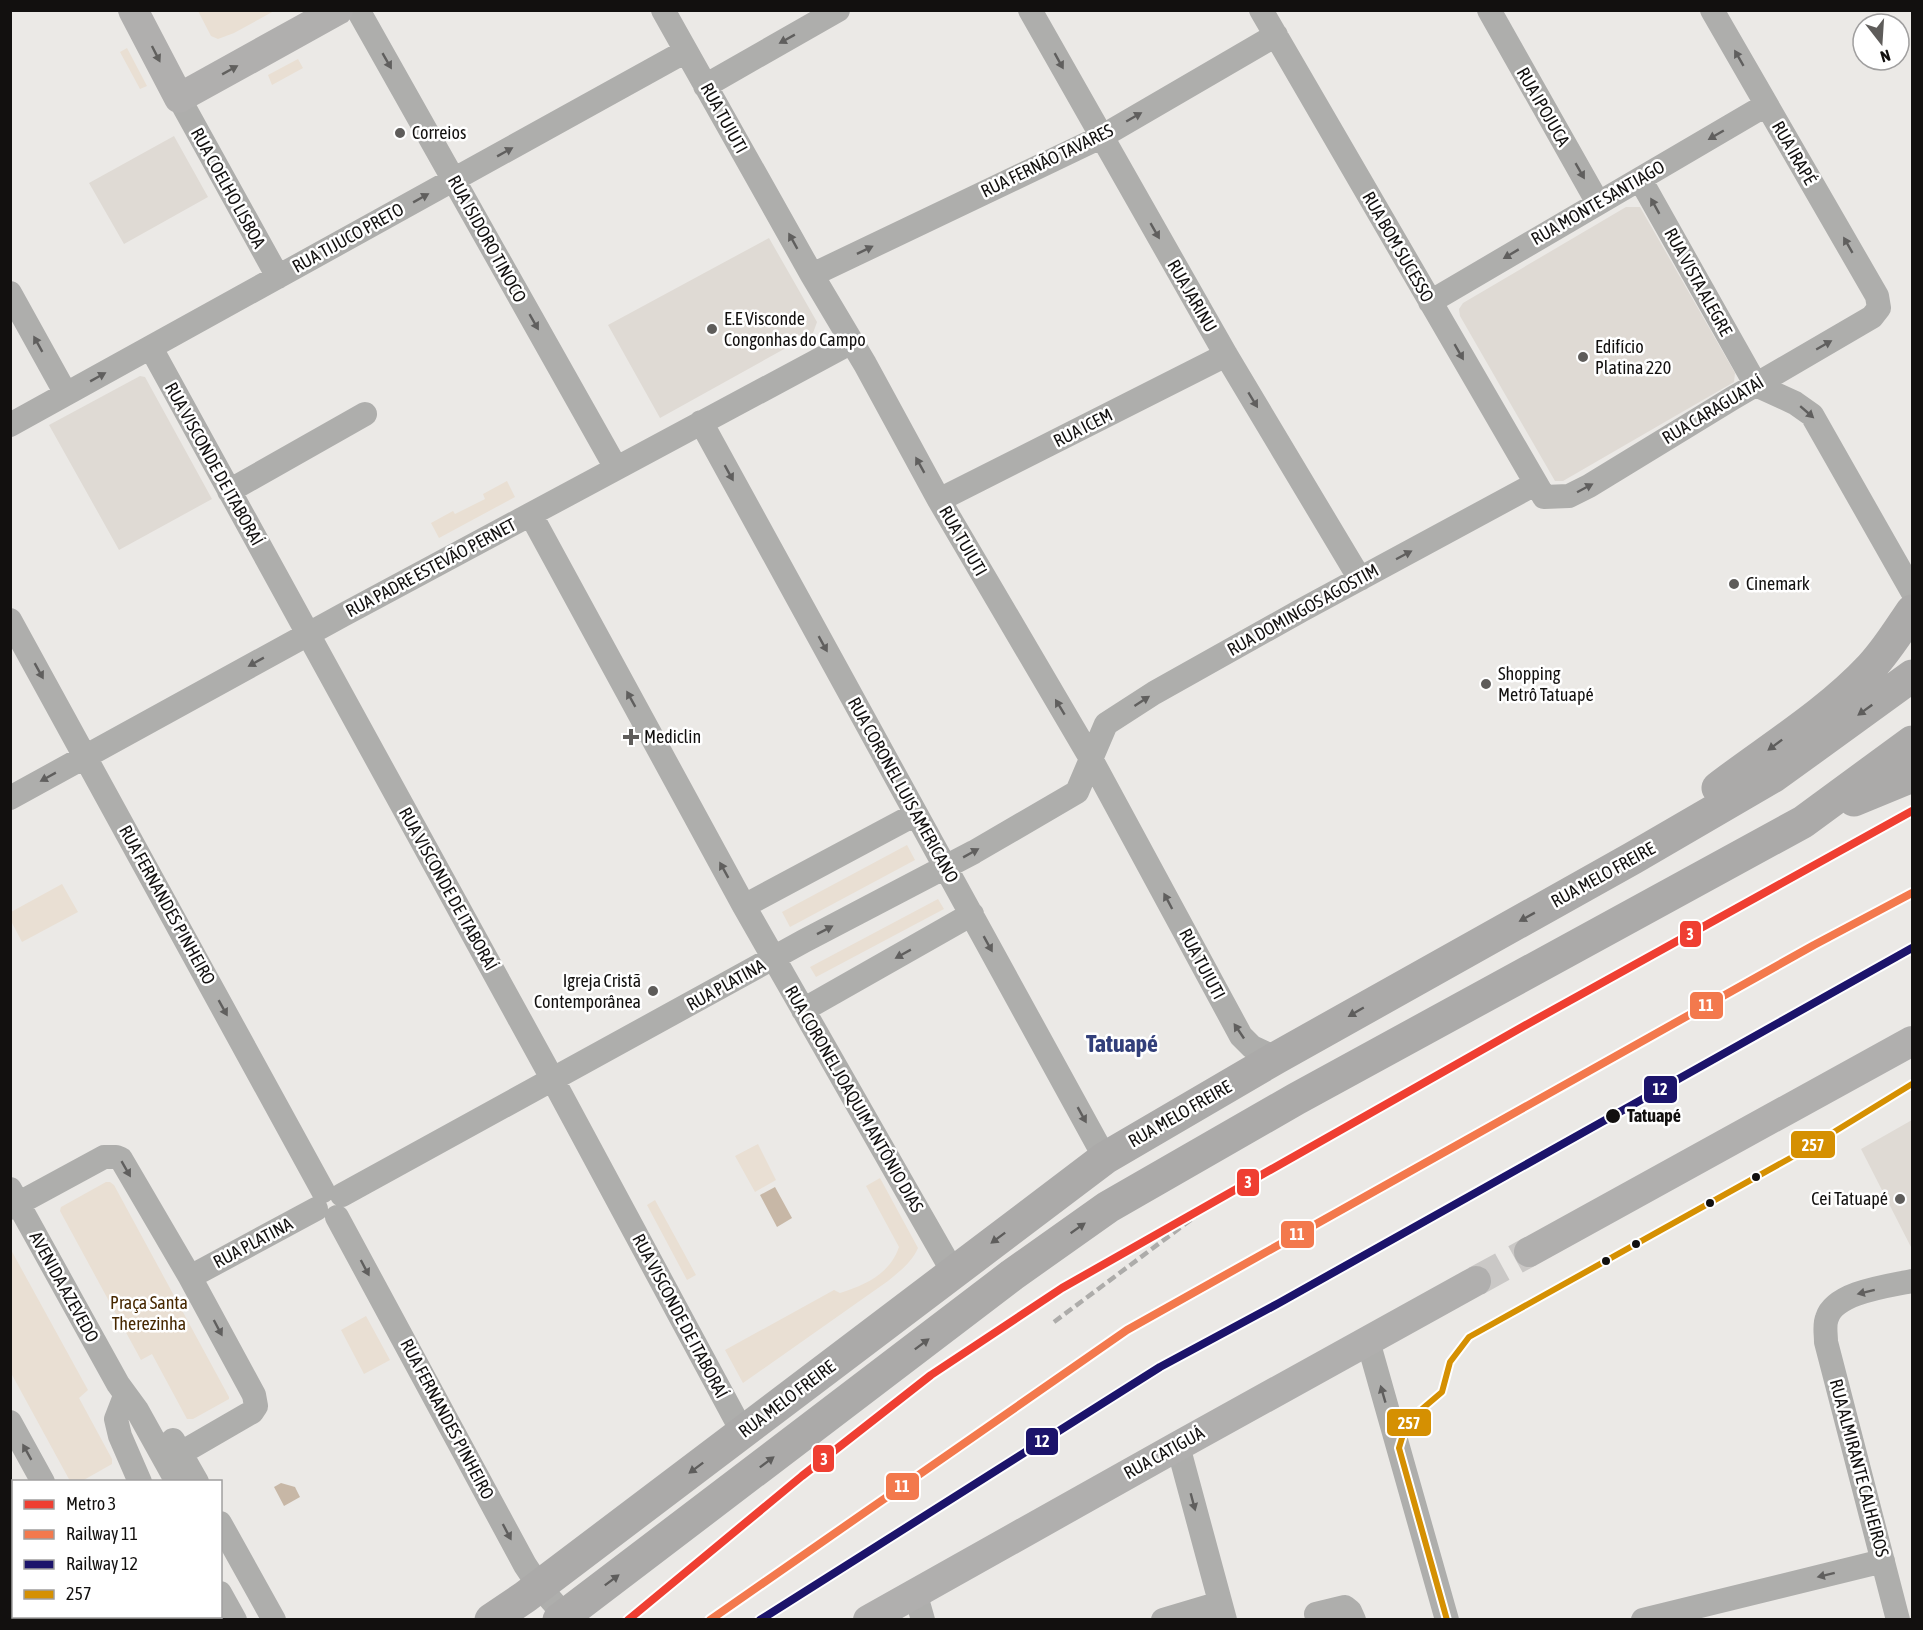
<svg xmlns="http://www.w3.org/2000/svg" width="1923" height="1630" font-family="'Asap Condensed',sans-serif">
<rect width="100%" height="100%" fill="#ebe9e6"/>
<!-- built -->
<path fill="#dfdad4" d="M 174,136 L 208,197 L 124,244 L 89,183 Z
M 1626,207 L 1640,207 L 1735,373 L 1734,382 L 1563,481 L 1555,481 L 1460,316 L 1459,309 L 1463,303 Z
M 769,238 L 817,322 L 813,333 L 660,418 L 608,325 Z
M 140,376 L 145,377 L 212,499 L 119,550 L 49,425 Z
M 1912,1120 L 1912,1249 L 1861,1149 Z"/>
<!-- green -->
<path fill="#e9dfd3" d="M 198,11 L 274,11 L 234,33 L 218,39 L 211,36 Z
M 127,48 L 147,86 L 140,89 L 120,52 Z
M 298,59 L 303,68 L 272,85 L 268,75 Z
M 507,481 L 515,497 L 439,538 L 431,523 L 453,511 L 455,514 L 485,499 L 483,494 Z
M 907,845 L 915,860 L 790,927 L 782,912 Z
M 62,884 L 78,912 L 22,942 L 11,921 L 11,912 Z
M 938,899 L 944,909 L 816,977 L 810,967 Z
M 758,1144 L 776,1180 L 755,1192 L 735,1156 Z
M 880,1178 L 918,1248 C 912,1262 900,1271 888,1281 L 743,1383 L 725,1350 L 834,1290 L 840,1293 C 865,1285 890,1274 899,1247 L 866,1186 Z
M 106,1182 L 110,1182 L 114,1185 L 229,1397 L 229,1399 L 193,1419 L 187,1419 L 152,1354 L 141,1360 L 60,1211 L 61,1207 Z
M 655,1200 L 696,1275 L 687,1280 L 647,1205 Z
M 10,1248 L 88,1390 L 79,1398 L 112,1459 L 112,1464 L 82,1481 L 70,1481 L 11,1373 Z
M 366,1316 L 390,1360 L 364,1374 L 341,1330 Z"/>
<!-- water -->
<path fill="#c7b7a6" d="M 775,1187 L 792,1218 L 777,1227 L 760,1195 Z
M 281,1483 L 295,1487 L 300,1497 L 284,1506 L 274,1487 Z"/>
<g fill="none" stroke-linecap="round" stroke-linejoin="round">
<!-- major-tunnel -->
<path stroke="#cac8c6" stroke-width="30" stroke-dasharray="30 15" stroke-linecap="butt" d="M 1476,1281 L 1529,1252"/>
<!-- minor -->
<path stroke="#aeaeac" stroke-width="24" d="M 358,10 L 616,468
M 663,10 L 812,275 L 865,364 L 939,500 L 1090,757 L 1241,1036 L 1252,1047 L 1276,1058
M 1030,10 L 1226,355 L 1360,579
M 1261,10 L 1544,497 L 1569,496 L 1589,486 L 1733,398 L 1872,317 L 1879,308 L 1877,296 L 1712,10
M 1489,10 L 1598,203
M 705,86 L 838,10
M 179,98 L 278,277
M 1640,179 L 1756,385
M 812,275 L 1101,137 L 1276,35
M 10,293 L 66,394
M 1430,302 L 1766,105
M 151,348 L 553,1080 L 743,1433
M 1756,385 L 1795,403 L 1812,415 L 1912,591
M 701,422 L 1105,1158
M 10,425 L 686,51
M 229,491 L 365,414
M 939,500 L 1226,355
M 531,515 L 744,906 L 953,1272
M 10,620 L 323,1191
M 10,798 L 343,615 L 852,342
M 744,906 L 916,814
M 803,1010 L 972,914
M 10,1189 L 118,1384 L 137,1410 L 177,1482
M 342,1195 L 804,941 L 974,852 L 1077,792 L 1106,724 L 1154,693 L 1302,610 L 1535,484
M 10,1208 L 104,1157 L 116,1157 L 121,1159 L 190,1277 L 254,1395 L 256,1406 L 252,1412 L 181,1453
M 337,1217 L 525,1565 L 539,1586 L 565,1616
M 190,1277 L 316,1209
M 1368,1341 L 1447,1620
M 123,1401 L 116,1419 L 120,1436 L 140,1482
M 10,1422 L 43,1482
M 173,1440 L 197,1482
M 1178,1446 L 1225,1620
M 220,1523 L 274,1620
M 915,1592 L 923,1620
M 220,1593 L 235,1620
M 1316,1614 L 1345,1607 L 1350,1611 L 1354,1620
M 1163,1620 L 1220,1603
M 1643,1620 L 1883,1561
M 1898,1620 L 1826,1342 C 1826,1334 1824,1325 1827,1318 C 1835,1292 1889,1286 1912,1281"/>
<!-- major -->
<path stroke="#b0afae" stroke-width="30" d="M 133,10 L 179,98 L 338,10
M 1529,1252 L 1912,1041
M 868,1620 L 1178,1446 L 1476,1281"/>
<!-- highway -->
<path stroke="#abaaa9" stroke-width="33" d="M 1718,788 C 1769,749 1827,714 1871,667 C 1887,650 1899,630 1912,611
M 1854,800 L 1905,779 L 1912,773
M 491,1620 L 525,1597 L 1105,1158 L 1276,1058 L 1633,858 L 1774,776 L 1912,676
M 559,1620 L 1012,1275 L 1108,1207 L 1296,1099 L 1803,822 L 1912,742"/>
<!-- rail -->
<path stroke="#adacaa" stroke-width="4.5" stroke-dasharray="9 4.5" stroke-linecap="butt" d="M 1054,1322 L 1208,1207"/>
<!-- bus-1 casing -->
<g stroke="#fff" stroke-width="10">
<path id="bus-1" d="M 1447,1620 L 1399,1448 L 1405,1428 L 1415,1415 L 1442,1392 L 1450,1362 L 1469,1337 L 1803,1151 L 1912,1084"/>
</g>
<!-- bus-1 -->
<use href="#bus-1" stroke="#d59002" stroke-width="6"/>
<!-- rail-1 casing -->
<g stroke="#fff" stroke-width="12">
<path id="rail-1" d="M 710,1620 L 1127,1330 L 1814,945 L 1912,893"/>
</g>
<!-- rail-2 casing -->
<g stroke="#fff" stroke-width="12">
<path id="rail-2" d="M 760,1620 L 1160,1367 L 1279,1303 L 1912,948"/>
</g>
<!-- rail-1 -->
<use href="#rail-1" stroke="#f3794d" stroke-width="8"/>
<!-- rail-2 -->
<use href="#rail-2" stroke="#1c146b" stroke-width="8"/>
<!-- metro-1 casing -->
<g stroke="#fff" stroke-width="12">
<path id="metro-1" d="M 628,1620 L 802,1476 L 931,1375 L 1062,1288 L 1524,1026 L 1912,811"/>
</g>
<!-- metro-1 -->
<use href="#metro-1" stroke="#ef3f32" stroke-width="8"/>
</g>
<!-- one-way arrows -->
<defs><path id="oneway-solid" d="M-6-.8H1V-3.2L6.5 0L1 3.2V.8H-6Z" transform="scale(1.5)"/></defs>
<g fill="#605f5e">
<use href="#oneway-solid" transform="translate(787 39) rotate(151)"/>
<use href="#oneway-solid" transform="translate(1739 58) rotate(-120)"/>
<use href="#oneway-solid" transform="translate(387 61) rotate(60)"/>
<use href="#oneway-solid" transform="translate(1059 61) rotate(61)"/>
<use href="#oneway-solid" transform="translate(1134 117) rotate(-30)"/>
<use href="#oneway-solid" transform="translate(1716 135) rotate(150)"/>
<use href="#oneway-solid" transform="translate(505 152) rotate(-29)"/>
<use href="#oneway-solid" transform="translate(1580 171) rotate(60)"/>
<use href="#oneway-solid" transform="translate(421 198) rotate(-29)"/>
<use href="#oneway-solid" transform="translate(1655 206) rotate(-119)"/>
<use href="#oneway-solid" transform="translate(1155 231) rotate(60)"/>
<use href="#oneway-solid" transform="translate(793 241) rotate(-119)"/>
<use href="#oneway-solid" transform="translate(1848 245) rotate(-120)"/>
<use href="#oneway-solid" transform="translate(865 250) rotate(-26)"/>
<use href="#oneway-solid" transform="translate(1511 254) rotate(149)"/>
<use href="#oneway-solid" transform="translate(534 322) rotate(60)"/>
<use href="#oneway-solid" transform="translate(38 344) rotate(-119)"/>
<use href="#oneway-solid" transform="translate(1824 345) rotate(-30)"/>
<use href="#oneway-solid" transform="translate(1459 352) rotate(60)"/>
<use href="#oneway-solid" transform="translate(98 377) rotate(-29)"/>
<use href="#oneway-solid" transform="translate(1253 400) rotate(59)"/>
<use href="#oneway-solid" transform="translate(1807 412) rotate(41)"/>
<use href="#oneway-solid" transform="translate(920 465) rotate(-119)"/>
<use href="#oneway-solid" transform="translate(729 473) rotate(61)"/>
<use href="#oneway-solid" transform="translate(1585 488) rotate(-28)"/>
<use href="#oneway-solid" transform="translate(1404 555) rotate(-28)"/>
<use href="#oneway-solid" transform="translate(823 644) rotate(61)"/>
<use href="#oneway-solid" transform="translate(256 662) rotate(151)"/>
<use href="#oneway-solid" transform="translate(39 671) rotate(61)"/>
<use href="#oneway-solid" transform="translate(631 699) rotate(-119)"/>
<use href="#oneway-solid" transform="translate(1142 701) rotate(-33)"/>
<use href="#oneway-solid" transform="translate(1060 707) rotate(-121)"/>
<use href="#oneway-solid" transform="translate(48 777) rotate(151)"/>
<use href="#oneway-solid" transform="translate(971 853) rotate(-29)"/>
<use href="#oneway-solid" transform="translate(724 870) rotate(-119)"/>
<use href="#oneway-solid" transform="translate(1168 901) rotate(-118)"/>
<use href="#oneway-solid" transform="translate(825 930) rotate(-27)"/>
<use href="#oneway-solid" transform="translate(988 944) rotate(61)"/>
<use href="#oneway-solid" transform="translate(903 954) rotate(151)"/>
<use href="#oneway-solid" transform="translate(223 1008) rotate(61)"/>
<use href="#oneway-solid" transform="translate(1239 1031) rotate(-124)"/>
<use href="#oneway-solid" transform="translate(1082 1115) rotate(61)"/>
<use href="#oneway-solid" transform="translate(126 1169) rotate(60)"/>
<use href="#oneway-solid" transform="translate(365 1268) rotate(62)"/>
<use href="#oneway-solid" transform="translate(1866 1292) rotate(166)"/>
<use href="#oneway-solid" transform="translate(218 1328) rotate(62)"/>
<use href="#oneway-solid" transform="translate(1383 1394) rotate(-106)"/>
<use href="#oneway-solid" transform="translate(27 1452) rotate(-119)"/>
<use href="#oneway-solid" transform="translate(1193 1502) rotate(75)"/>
<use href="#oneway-solid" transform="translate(507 1532) rotate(62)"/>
<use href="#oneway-solid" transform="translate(1826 1575) rotate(166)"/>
</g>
<g fill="#61605e">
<use href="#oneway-solid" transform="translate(156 54) rotate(63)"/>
<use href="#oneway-solid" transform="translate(230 70) rotate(-29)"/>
</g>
<g fill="#5e5d5c">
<use href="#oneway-solid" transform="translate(1865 710) rotate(144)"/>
<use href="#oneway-solid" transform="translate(1775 745) rotate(143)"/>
<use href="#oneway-solid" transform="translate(1527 917) rotate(151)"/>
<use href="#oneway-solid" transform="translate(1356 1012) rotate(150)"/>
<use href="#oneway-solid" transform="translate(1078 1228) rotate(-35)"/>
<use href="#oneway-solid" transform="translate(998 1238) rotate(143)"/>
<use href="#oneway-solid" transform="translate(922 1344) rotate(-37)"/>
<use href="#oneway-solid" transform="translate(767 1462) rotate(-37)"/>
<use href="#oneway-solid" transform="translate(696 1468) rotate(143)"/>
<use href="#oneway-solid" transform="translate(612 1580) rotate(-37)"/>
</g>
<!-- markers -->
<g fill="#5e5c5a" stroke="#fff" stroke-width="2">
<circle cx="400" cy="133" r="6"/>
<circle cx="712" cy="329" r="6"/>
<circle cx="1583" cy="357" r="6"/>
<circle cx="1734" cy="584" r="6"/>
<circle cx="1486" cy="684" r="6"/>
<path d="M628 728h6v6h6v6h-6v6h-6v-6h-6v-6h6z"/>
<circle cx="653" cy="991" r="6"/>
<circle cx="1900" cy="1199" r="6"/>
</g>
<g fill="#12100f" stroke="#fff" stroke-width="2">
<circle cx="1613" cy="1116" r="8"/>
<circle cx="1756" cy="1177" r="5"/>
<circle cx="1710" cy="1203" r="5"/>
<circle cx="1636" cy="1244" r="5"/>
<circle cx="1606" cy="1261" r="5"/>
</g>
<g text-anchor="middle" stroke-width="5" stroke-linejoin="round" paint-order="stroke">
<!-- street labels -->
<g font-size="18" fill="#12100f" stroke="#fff">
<text transform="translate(1543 107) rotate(60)" y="6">RUA IPOJUCA</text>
<text transform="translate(724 118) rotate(61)" y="6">RUA TUIUTI</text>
<text transform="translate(1794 153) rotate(60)" y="6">RUA IRAPÉ</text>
<text transform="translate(1047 161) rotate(-26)" y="6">RUA FERNÃO TAVARES</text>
<text transform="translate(228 188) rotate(61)" y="6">RUA COELHO LISBOA</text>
<text transform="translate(1598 203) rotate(-30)" y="6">RUA MONTE SANTIAGO</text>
<text transform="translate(348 238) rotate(-29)" y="6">RUA TIJUCO PRETO</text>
<text transform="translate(487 239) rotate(61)" y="6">RUA ISIDORO TINOCO</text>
<text transform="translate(1398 247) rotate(60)" y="6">RUA BOM SUCESSO</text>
<text transform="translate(1698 282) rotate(61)" y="6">RUA VISTA ALEGRE</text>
<text transform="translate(1192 296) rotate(60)" y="6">RUA JARINU</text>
<text transform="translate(1713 410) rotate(-31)" y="6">RUA CARAGUATAÍ</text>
<text transform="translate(1083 428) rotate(-27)" y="6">RUA ICEM</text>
<text transform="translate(214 464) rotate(61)" y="6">RUA VISCONDE DE ITABORAÍ</text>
<text transform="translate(963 541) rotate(60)" y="6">RUA TUIUTI</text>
<text transform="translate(431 568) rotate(-28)" y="6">RUA PADRE ESTEVÃO PERNET</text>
<text transform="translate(1303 610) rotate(-29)" y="6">RUA DOMINGOS AGOSTIM</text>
<text transform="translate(903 790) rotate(61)" y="6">RUA CORONEL LUIS AMERICANO</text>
<text transform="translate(1603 875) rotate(-29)" y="6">RUA MELO FREIRE</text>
<text transform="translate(448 889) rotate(61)" y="6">RUA VISCONDE DE ITABORAÍ</text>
<text transform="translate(167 905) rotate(61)" y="6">RUA FERNANDES PINHEIRO</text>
<text transform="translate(1202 964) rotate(62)" y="6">RUA TUIUTI</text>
<text transform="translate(726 985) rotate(-29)" y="6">RUA PLATINA</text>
<text transform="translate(854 1099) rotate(60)" y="6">RUA CORONEL JOAQUIM ANTÔNIO DIAS</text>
<text transform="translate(1180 1114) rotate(-30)" y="6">RUA MELO FREIRE</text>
<text transform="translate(253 1243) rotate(-28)" y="6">RUA PLATINA</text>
<text transform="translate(64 1287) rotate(61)" y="6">AVENIDA AZEVEDO</text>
<text transform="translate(680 1316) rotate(62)" y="6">RUA VISCONDE DE ITABORAÍ</text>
<text transform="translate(787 1399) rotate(-37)" y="6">RUA MELO FREIRE</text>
<text transform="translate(447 1419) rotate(62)" y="6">RUA FERNANDES PINHEIRO</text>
<text transform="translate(1164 1453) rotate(-29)" y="6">RUA CATIGUÁ</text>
<text transform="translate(1859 1468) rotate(75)" y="6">RUA ALMIRANTE CALHEIROS</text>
</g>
<!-- poi labels -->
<g font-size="18" fill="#12100f" stroke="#fff" text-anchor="start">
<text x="412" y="139">Correios</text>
<text x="724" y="325">E.E Visconde<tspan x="724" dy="21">Congonhas do Campo</tspan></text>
<text x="1595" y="353">Edifício<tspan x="1595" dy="21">Platina 220</tspan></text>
<text x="1746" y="590">Cinemark</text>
<text x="1498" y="680">Shopping<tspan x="1498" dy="21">Metrô Tatuapé</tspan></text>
<text x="644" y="743">Mediclin</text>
<text x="641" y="987" text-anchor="end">Igreja Cristã<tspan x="641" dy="21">Contemporânea</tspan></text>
<text x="1888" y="1205" text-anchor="end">Cei Tatuapé</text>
</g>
<!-- stop labels -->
<g font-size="18" font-weight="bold" fill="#12100f" stroke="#fff" text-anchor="start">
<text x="1627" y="1122">Tatuapé</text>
</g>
<!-- park labels -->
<g font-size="18" fill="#472800" stroke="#fff">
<text x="149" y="1309">Praça Santa<tspan x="149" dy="21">Therezinha</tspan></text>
</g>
<!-- district labels -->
<g font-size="24" font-weight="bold" fill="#323f7a" stroke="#fff">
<text x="1122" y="1052">Tatuapé</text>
</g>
</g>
<g stroke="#fff" stroke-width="2">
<rect x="1679" y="920" width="23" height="28" rx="6" fill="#ef3f32"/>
<rect x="1689" y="991" width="35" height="29" rx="6" fill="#f3794d"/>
<rect x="1643" y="1075" width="35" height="29" rx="6" fill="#1c146b"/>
<rect x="1790" y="1130" width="46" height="29" rx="6" fill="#d59002"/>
<rect x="1236" y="1168" width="24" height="29" rx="6" fill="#ef3f32"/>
<rect x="1280" y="1220" width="35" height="29" rx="6" fill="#f3794d"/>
<rect x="1386" y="1408" width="46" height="29" rx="6" fill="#d59002"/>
<rect x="1025" y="1427" width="34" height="29" rx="6" fill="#1c146b"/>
<rect x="812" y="1444" width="23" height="29" rx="6" fill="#ef3f32"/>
<rect x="885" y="1472" width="35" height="29" rx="6" fill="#f3794d"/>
</g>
<g font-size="16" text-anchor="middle" font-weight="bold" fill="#fff">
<text x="1690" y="940">3</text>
<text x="1706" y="1011">11</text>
<text x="1660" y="1095">12</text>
<text x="1813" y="1151">257</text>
<text x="1248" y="1188">3</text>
<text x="1297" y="1240">11</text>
<text x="1409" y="1429">257</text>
<text x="1042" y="1447">12</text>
<text x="824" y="1465">3</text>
<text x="902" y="1492">11</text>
</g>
<!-- border -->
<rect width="1923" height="1630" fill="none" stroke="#12100f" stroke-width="24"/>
<!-- legend -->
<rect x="12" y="1480" width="210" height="138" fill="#ffffff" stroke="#a09f9f" stroke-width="1.5"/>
<rect x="24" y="1500" width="30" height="9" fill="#ef3f32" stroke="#a09f9f" stroke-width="1.5"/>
<text x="66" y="1510" font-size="18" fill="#12100f">Metro 3</text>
<rect x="24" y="1530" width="30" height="9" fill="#f3794d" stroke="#a09f9f" stroke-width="1.5"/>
<text x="66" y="1540" font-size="18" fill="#12100f">Railway 11</text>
<rect x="24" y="1560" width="30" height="9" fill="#1c146b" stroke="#a09f9f" stroke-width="1.5"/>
<text x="66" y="1570" font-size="18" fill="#12100f">Railway 12</text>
<rect x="24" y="1590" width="30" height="9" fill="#d59002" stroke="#a09f9f" stroke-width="1.5"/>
<text x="66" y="1600" font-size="18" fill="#12100f">257</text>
<!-- north arrow -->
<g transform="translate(1881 42) rotate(163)"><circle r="28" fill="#ffffff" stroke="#a09f9f" stroke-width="1.5"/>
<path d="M0-4.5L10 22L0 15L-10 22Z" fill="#5e5c5a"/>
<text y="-9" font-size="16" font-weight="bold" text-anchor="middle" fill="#12100f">N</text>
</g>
</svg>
